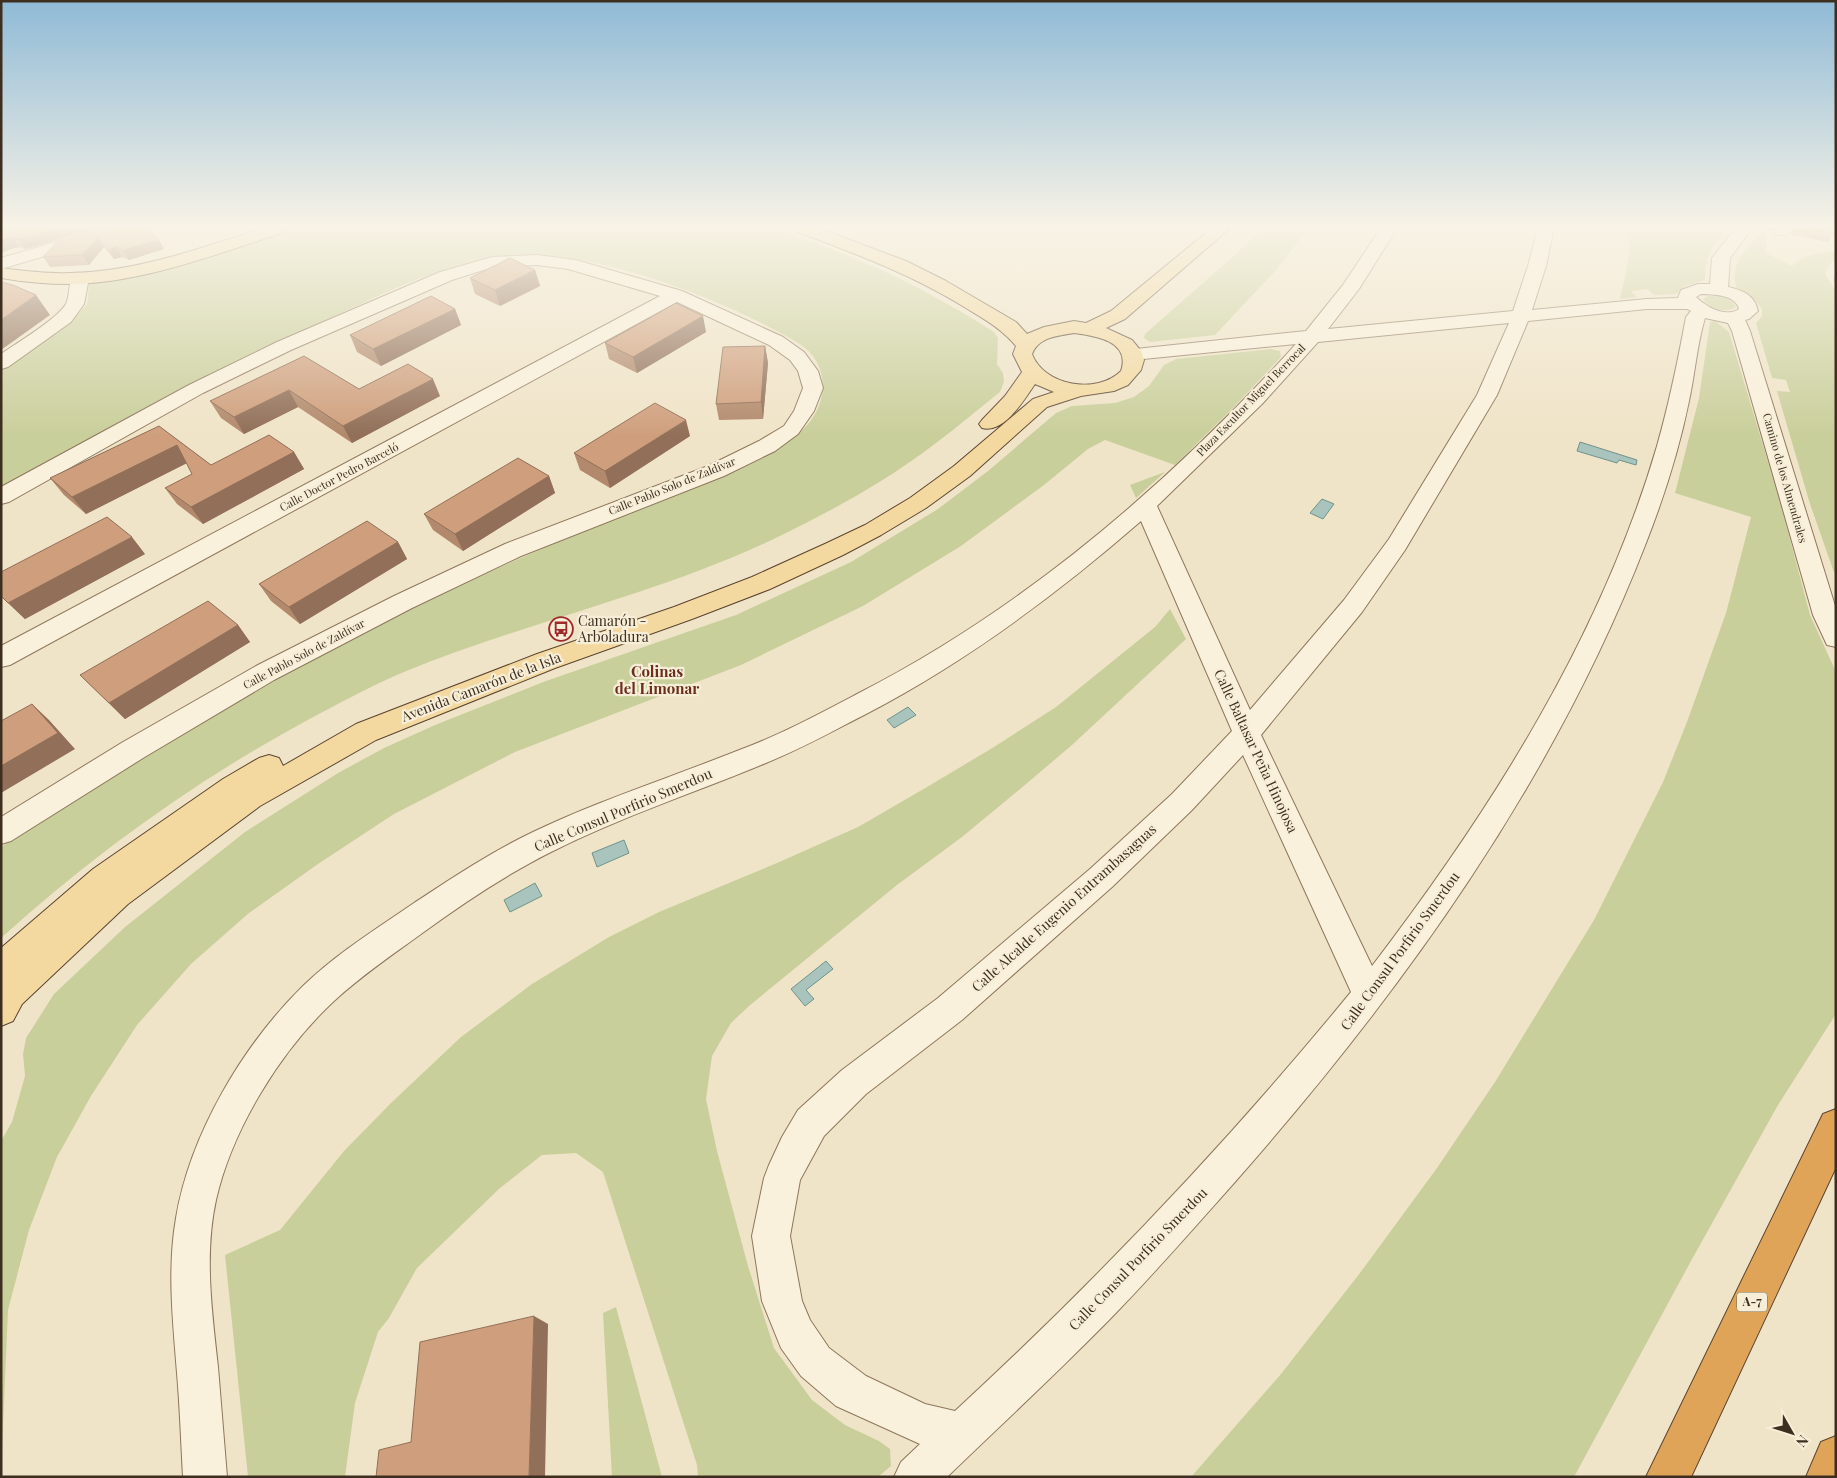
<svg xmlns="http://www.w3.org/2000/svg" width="1837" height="1478" font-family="'Playfair Display',serif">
<rect width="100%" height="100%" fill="#f0e4c8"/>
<!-- green -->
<path fill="#c9cf9b" d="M 294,228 L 772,228 C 851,253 924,287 994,332 L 998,338 L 997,364 L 1003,373 L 1004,382 L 1000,392 C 977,410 955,429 932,446 C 886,481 835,509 784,534 C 662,594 528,621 404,672 C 370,686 338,704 306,721 C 195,781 94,854 1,938 L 1,847 C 136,759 279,671 425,602 C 476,578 528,554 580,533 C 630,513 680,495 728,473 C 756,460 788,447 808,424 C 830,398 828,361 798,343 C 728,301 595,249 513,255 C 450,260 384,293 327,320 C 216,371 107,428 1,489 L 1,370 L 78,314 L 87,304 L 89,285 L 93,282 L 257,240 Z
M 1262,228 L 1309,228 L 1276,270 L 1215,335 L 1150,342 L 1144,338 L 1145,334 L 1245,246 Z
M 1625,228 L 1728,228 C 1725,235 1721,237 1716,243 C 1707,253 1705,268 1705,280 L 1686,286 L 1676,294 L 1654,295 L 1647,289 L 1631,291 L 1637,297 L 1620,299 C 1624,280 1635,245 1625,228 Z
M 1766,230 L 1766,253 L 1792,266 L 1803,257 L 1836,250 L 1836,261 L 1832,261 L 1825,274 L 1836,291 L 1836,578 L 1810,504 L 1777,391 L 1790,392 L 1786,380 L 1772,378 L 1756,323 L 1762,316 L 1762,309 L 1755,300 L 1737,289 C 1728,264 1748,245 1766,230 Z
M 1707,296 C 1718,295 1731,297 1736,307 C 1726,314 1711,309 1703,300 Z
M 1715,321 L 1729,332 L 1781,505 L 1810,615 L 1836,672 L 1836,1014 L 1778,1105 L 1691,1261 L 1574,1477 L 1191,1477 L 1281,1374 L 1360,1273 L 1437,1168 L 1495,1082 L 1594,920 L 1663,782 L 1687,722 L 1726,613 L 1751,517 L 1675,493 L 1699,398 L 1710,322 Z
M 1271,349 L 1280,351 L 1281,357 L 1234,407 L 1175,465 L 1105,440 L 1088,449 L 1044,485 L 961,546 L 863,606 L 741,665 L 515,752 L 394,814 L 318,864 L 249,913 L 191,964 L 137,1025 L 91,1096 L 57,1157 L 29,1230 L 8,1310 L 1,1474 L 1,1141 L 12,1122 L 25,1076 L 23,1054 L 26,1038 L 54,994 L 125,927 L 245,832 L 338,773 L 384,748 L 435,725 L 546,681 L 736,615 L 851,562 L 938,509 L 988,471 L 1056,413 L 1072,406 L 1115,403 L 1134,397 L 1149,386 L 1164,365 L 1176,359 Z
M 1165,472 L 1136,498 L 1130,485 Z
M 1170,609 L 1186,639 L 1072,745 L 1019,790 L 962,837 L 897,885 L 749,1006 L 731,1023 L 712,1056 L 706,1099 L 717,1151 L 748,1266 L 774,1348 L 812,1400 L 845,1425 L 879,1441 L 890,1449 L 891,1466 L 878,1477 L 698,1477 L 697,1465 L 603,1172 L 576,1153 L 542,1155 L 500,1188 L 417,1268 L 389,1318 L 378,1332 L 355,1403 L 345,1477 L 248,1477 L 225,1255 L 280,1230 L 344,1151 L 391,1103 L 461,1037 L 532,984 L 609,937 L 659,912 L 777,863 L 858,827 L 927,787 L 994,747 L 1056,707 L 1155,627 Z
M 616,1307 L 662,1477 L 612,1477 L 603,1313 Z"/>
<!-- water -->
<path fill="#a9c4bc" stroke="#6f938a" d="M 1580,442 L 1637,460 L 1636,465 L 1619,460 L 1617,463 L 1577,451 Z
M 1322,499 L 1334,504 L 1323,519 L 1310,513 Z
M 908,707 L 916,715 L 894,728 L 887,720 Z
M 624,840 L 629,853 L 597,867 L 592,853 Z
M 535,883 L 542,896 L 510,912 L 504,900 Z
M 826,961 L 833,969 L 806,990 L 814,999 L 805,1006 L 791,989 Z"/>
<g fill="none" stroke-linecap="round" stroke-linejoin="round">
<!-- stream -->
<path stroke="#6f938a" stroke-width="4.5" d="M 1836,278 L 1836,280"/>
<!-- minor casing -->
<g stroke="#8d765c" stroke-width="2">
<path id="minor" d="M 104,228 L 128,228 L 126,232 L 1,269 L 1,258 Z
M 1381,228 L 1397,228 L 1359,289 L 1328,329 L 1513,311 L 1528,266 L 1538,228 L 1554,228 L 1546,266 L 1532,310 L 1647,299 L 1678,298 L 1681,290 L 1698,284 L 1710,284 L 1712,258 L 1715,254 L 1736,228 L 1752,228 L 1730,258 L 1728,287 C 1742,290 1755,295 1758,311 L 1749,319 L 1745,320 L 1750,331 L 1836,609 L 1836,647 L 1827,645 L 1813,615 L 1732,331 L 1728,323 L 1705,318 C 1697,344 1695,374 1689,401 C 1679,450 1664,497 1646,543 C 1553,783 1403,991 1234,1183 C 1193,1229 1153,1275 1110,1319 C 1057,1373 1002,1424 947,1477 L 894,1477 L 901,1462 L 920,1444 L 836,1406 L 801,1376 L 781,1348 L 762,1301 L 752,1236 L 764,1178 L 769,1165 L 782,1137 L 798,1110 L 842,1070 L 938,998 L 1090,869 L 1172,794 L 1232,731 L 1141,521 C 1056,595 966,662 866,714 C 831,732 797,751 761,765 C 691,794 618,818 551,852 C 505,875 462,904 421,934 C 392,955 361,976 334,1001 C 281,1050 232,1129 216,1200 C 204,1255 212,1312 218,1367 C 221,1404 224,1440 227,1477 L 183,1477 C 181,1442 180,1408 177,1373 C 173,1322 167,1269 176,1218 C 190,1134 243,1045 303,986 C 336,954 376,929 414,903 C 452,878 491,852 533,832 C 600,800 672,777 742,749 C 782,734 821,713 859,693 C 1025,608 1171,482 1296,344 L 1133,360 L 1126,358 L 1123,354 L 1126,350 L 1306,331 L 1343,285 ZM 1701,294 C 1713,294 1736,295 1739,309 C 1726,318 1706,307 1696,297 ZM 1647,309 L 1687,309 L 1691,311 L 1686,317 C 1678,360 1669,404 1657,446 C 1601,637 1492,809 1372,966 L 1261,735 L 1362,612 L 1405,550 L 1497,395 L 1528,321 ZM 1509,323 L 1477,395 L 1389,539 L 1344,600 L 1250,710 L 1157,506 L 1263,403 L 1318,342 ZM 1243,755 L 1351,992 C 1229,1141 1096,1281 955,1411 L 925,1404 L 866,1376 L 829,1348 L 810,1320 L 802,1301 L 790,1236 L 800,1180 L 824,1136 L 866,1094 L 962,1020 L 1112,887 L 1192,810 Z
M 1774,228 L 1790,228 L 1788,235 L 1776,235 Z
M 537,255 L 576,260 L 682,291 L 783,337 L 804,352 L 818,371 L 823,388 L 814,411 L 798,434 L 775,451 L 724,476 L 521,556 L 412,608 L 274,680 L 143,758 L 11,841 L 1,844 L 1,817 L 123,742 L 256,666 L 394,596 L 505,544 L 708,466 L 759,441 L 784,426 L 794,411 L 803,388 L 798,371 L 790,360 L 769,345 L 677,302 L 10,665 L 1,667 L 1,646 L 660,296 L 568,269 L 537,265 L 493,267 L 452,280 L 291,350 L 203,393 L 9,502 L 1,504 L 1,487 L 189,385 L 277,342 L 440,272 L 492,257 Z
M 80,273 L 86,274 L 89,278 L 84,304 L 71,322 L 8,367 L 1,369 L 1,354 C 17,343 57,319 66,304 C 70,295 68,283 74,274 Z"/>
</g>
<!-- major casing -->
<g stroke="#5b4430" stroke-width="2">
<path id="major" d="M 264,228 L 287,228 L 285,232 C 216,254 143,283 70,284 C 47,284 24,282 1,278 L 1,268 C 24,271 47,274 70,273 C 136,272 201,248 264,228 Z
M 796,228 L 818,228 L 906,261 L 946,281 L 1016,322 L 1027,334 L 1044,327 L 1074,321 L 1086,323 L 1111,311 L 1212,228 L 1230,228 L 1125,319 L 1106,328 L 1132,340 L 1141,351 L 1144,360 L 1141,370 L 1128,385 L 1114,391 L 1081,396 L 1047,407 L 970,476 L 926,508 L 881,535 L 843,555 L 770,589 L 692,619 L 555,668 L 376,740 L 260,806 L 128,904 L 22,1004 L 13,1021 L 1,1026 L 1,948 L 93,869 L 223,779 L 259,758 L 269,755 L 279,758 L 283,766 L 356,724 L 537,654 L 674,607 L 752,577 L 827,543 L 865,525 L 910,498 L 954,466 L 1033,399 L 1054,392 L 1035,384 C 1024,400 1004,434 982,428 L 979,424 L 982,420 L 1005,396 L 1022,372 L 1013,354 L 1016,346 C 1000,327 982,318 961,305 C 908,273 856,254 798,232 ZM 1074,333 C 1096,336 1131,341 1121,371 C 1097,395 1044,386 1032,354 C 1039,337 1057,336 1074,333 Z"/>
</g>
<!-- highway casing -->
<g stroke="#5b4430" stroke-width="2">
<path id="highway" d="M 1836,1109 L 1836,1167 L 1691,1477 L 1646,1477 L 1823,1114 Z
M 1836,1436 L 1836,1477 L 1806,1477 L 1821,1442 Z"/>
</g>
<!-- minor -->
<use href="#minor" fill="#faf1dc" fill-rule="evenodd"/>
<!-- major -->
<use href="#major" fill="#f3d9a0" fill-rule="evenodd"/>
<!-- highway -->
<use href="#highway" fill="#e0a458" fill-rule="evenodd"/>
</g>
<!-- wall -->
<path fill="#b2896c" d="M 1,228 L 99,228 L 25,249 L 19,247 L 8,250 L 1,253 Z
M 109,228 L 159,240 L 164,249 L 129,260 L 122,257 L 114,259 L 104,247 L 89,265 L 50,267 L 43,257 Z
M 1765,228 L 1775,228 L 1773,231 L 1766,230 Z
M 1791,228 L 1832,228 L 1834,233 L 1828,242 L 1790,234 L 1792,229 Z
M 535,270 L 540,286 L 500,306 L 475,294 L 470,278 Z
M 455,309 L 461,325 L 381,366 L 357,352 L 350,335 Z
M 706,332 L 637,373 L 609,359 L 605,343 Z
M 765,346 L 768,363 L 763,419 L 719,420 L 716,404 Z
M 304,356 L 359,389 L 440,396 L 352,443 L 298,407 L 244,434 L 221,418 L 210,401 Z
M 159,426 L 211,465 L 294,452 L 304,469 L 203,524 L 177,504 L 165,488 L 192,474 L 187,463 L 86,514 L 64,495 L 50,478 Z
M 690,436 L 610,488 L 580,470 L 574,453 Z
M 549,476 L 555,493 L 463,551 L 433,530 L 424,514 Z
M 398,542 L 407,559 L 300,624 L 271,601 L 259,584 Z
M 145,554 L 25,619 L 1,596 L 1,572 Z
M 238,625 L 250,642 L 125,719 L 80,675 Z"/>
<!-- shaded-wall -->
<path fill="#916f58" d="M 59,228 L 99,228 L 25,249 L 18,239 Z
M 12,237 L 19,247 L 8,250 L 1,253 L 1,240 Z
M 98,237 L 104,247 L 89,265 L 82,255 Z
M 159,240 L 164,249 L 129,260 L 123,250 Z
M 116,247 L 122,257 L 114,259 L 108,250 Z
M 535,270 L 540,286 L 500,306 L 495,290 Z
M 36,295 L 50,315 L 1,350 L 1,320 Z
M 455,309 L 461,325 L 381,366 L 373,349 Z
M 703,316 L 706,332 L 637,373 L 633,357 Z
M 765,346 L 768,363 L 763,419 L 761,402 Z
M 433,379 L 440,396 L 352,443 L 343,426 Z
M 289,390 L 298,407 L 244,434 L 234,417 Z
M 686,420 L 690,436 L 610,488 L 605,471 Z
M 177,445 L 189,462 L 86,514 L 72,497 Z
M 294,452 L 304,469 L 203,524 L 191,507 Z
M 549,476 L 555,493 L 463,551 L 455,534 Z
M 132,537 L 145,554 L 25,619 L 8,603 Z
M 398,542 L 407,559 L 300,624 L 289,607 Z
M 238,625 L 250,642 L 125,719 L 109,703 Z
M 32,704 L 49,720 L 75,749 L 1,793 L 1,766 Z
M 534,1316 L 548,1324 L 545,1477 L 529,1477 Z"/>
<!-- building -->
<path fill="#cf9f7d" stroke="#916f58" d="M 1,228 L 59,228 L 18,239 L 12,237 L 1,240 Z
M 109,228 L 147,228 L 159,240 L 123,250 L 116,247 L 108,250 L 98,237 L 82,255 L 43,257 L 56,243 Z
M 1803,228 L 1832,228 L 1834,233 Z
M 510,258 L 535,270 L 495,290 L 470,278 Z
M 1,282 L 13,285 L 36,295 L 1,320 Z
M 431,296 L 455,309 L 373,349 L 350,335 Z
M 676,303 L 703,316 L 633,357 L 605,343 Z
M 765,346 L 761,402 L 716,404 L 723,347 Z
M 304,356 L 359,389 L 408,364 L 433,379 L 343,426 L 289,390 L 234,417 L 210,401 Z
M 655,403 L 686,420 L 605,471 L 574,453 Z
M 159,426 L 211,465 L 269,435 L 294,452 L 191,507 L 165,488 L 192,474 L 177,445 L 72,497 L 50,478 Z
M 518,458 L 549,476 L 455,534 L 424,514 Z
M 107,517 L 132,537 L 8,603 L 1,596 L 1,572 Z
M 367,521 L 398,542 L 289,607 L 259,584 Z
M 208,601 L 238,625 L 109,703 L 80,675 Z
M 32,704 L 58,733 L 1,766 L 1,721 Z
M 534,1316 L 529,1477 L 376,1477 L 379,1450 L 411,1442 L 420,1342 Z"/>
<!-- sky -->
<linearGradient id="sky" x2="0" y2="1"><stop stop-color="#8fbad6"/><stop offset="0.52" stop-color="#f8f3e6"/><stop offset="1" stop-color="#f8f3e6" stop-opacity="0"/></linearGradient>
<rect width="1837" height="435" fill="url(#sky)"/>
<!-- icons -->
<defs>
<g id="bus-ring" transform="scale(1.25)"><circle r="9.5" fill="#f7eed8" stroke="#9e2a2b" stroke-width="1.5"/><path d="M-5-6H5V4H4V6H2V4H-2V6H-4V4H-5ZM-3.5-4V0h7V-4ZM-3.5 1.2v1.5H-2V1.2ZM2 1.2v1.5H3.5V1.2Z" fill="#9e2a2b"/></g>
</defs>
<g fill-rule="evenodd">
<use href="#bus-ring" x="561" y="629"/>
</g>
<g text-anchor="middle" stroke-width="4.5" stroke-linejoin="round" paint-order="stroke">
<!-- far-street labels -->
<g font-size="11" fill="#3d2e20" stroke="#f7eed8">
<text transform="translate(1251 400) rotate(-46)" y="4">Plaza Escultor Miguel Berrocal</text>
<text transform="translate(339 477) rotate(-28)" y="4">Calle Doctor Pedro Barceló</text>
<text transform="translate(1785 478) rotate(74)" y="4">Camino de los Almendrales</text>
<text transform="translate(672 486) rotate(-22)" y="4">Calle Pablo Solo de Zaldívar</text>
<text transform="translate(304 654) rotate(-28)" y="4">Calle Pablo Solo de Zaldívar</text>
</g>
<!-- shield labels -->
<rect fill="#f7eed8" stroke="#756857" stroke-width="1" x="1737" y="1292.5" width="30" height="19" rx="4"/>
<g font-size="12" font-weight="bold" fill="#3d2e20">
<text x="1752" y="1306">A-7</text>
</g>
<!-- poi labels -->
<g font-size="14" fill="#3d2e20" stroke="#f7eed8" text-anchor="start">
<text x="578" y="626">Camarón -<tspan x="578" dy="16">Arboladura</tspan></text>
</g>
<!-- street labels -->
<g font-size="14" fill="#3d2e20" stroke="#f7eed8">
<text transform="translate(481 687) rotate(-21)" y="5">Avenida Camarón de la Isla</text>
<text transform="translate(1256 751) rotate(65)" y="5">Calle Baltasar Peña Hinojosa</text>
<text transform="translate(623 810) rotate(-23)" y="5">Calle Consul Porfirio Smerdou</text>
<text transform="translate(1064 908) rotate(-42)" y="5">Calle Alcalde Eugenio Entrambasaguas</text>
<text transform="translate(1400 951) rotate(-54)" y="5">Calle Consul Porfirio Smerdou</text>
<text transform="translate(1138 1259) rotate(-46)" y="5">Calle Consul Porfirio Smerdou</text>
</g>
<!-- neighbourhood labels -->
<g font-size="15" font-weight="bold" fill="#6b2e1e" stroke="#f7eed8">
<text x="657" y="677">Colinas<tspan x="657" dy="17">del Limonar</tspan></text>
</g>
</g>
<!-- border -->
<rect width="1837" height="1478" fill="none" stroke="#3d2e20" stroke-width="5"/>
<!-- north arrow -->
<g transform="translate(1792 1433) rotate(129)" stroke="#f7eed8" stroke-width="4" paint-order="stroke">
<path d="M0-4L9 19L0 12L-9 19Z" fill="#3d2e20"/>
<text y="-8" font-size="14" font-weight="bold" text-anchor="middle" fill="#3d2e20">N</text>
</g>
</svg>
